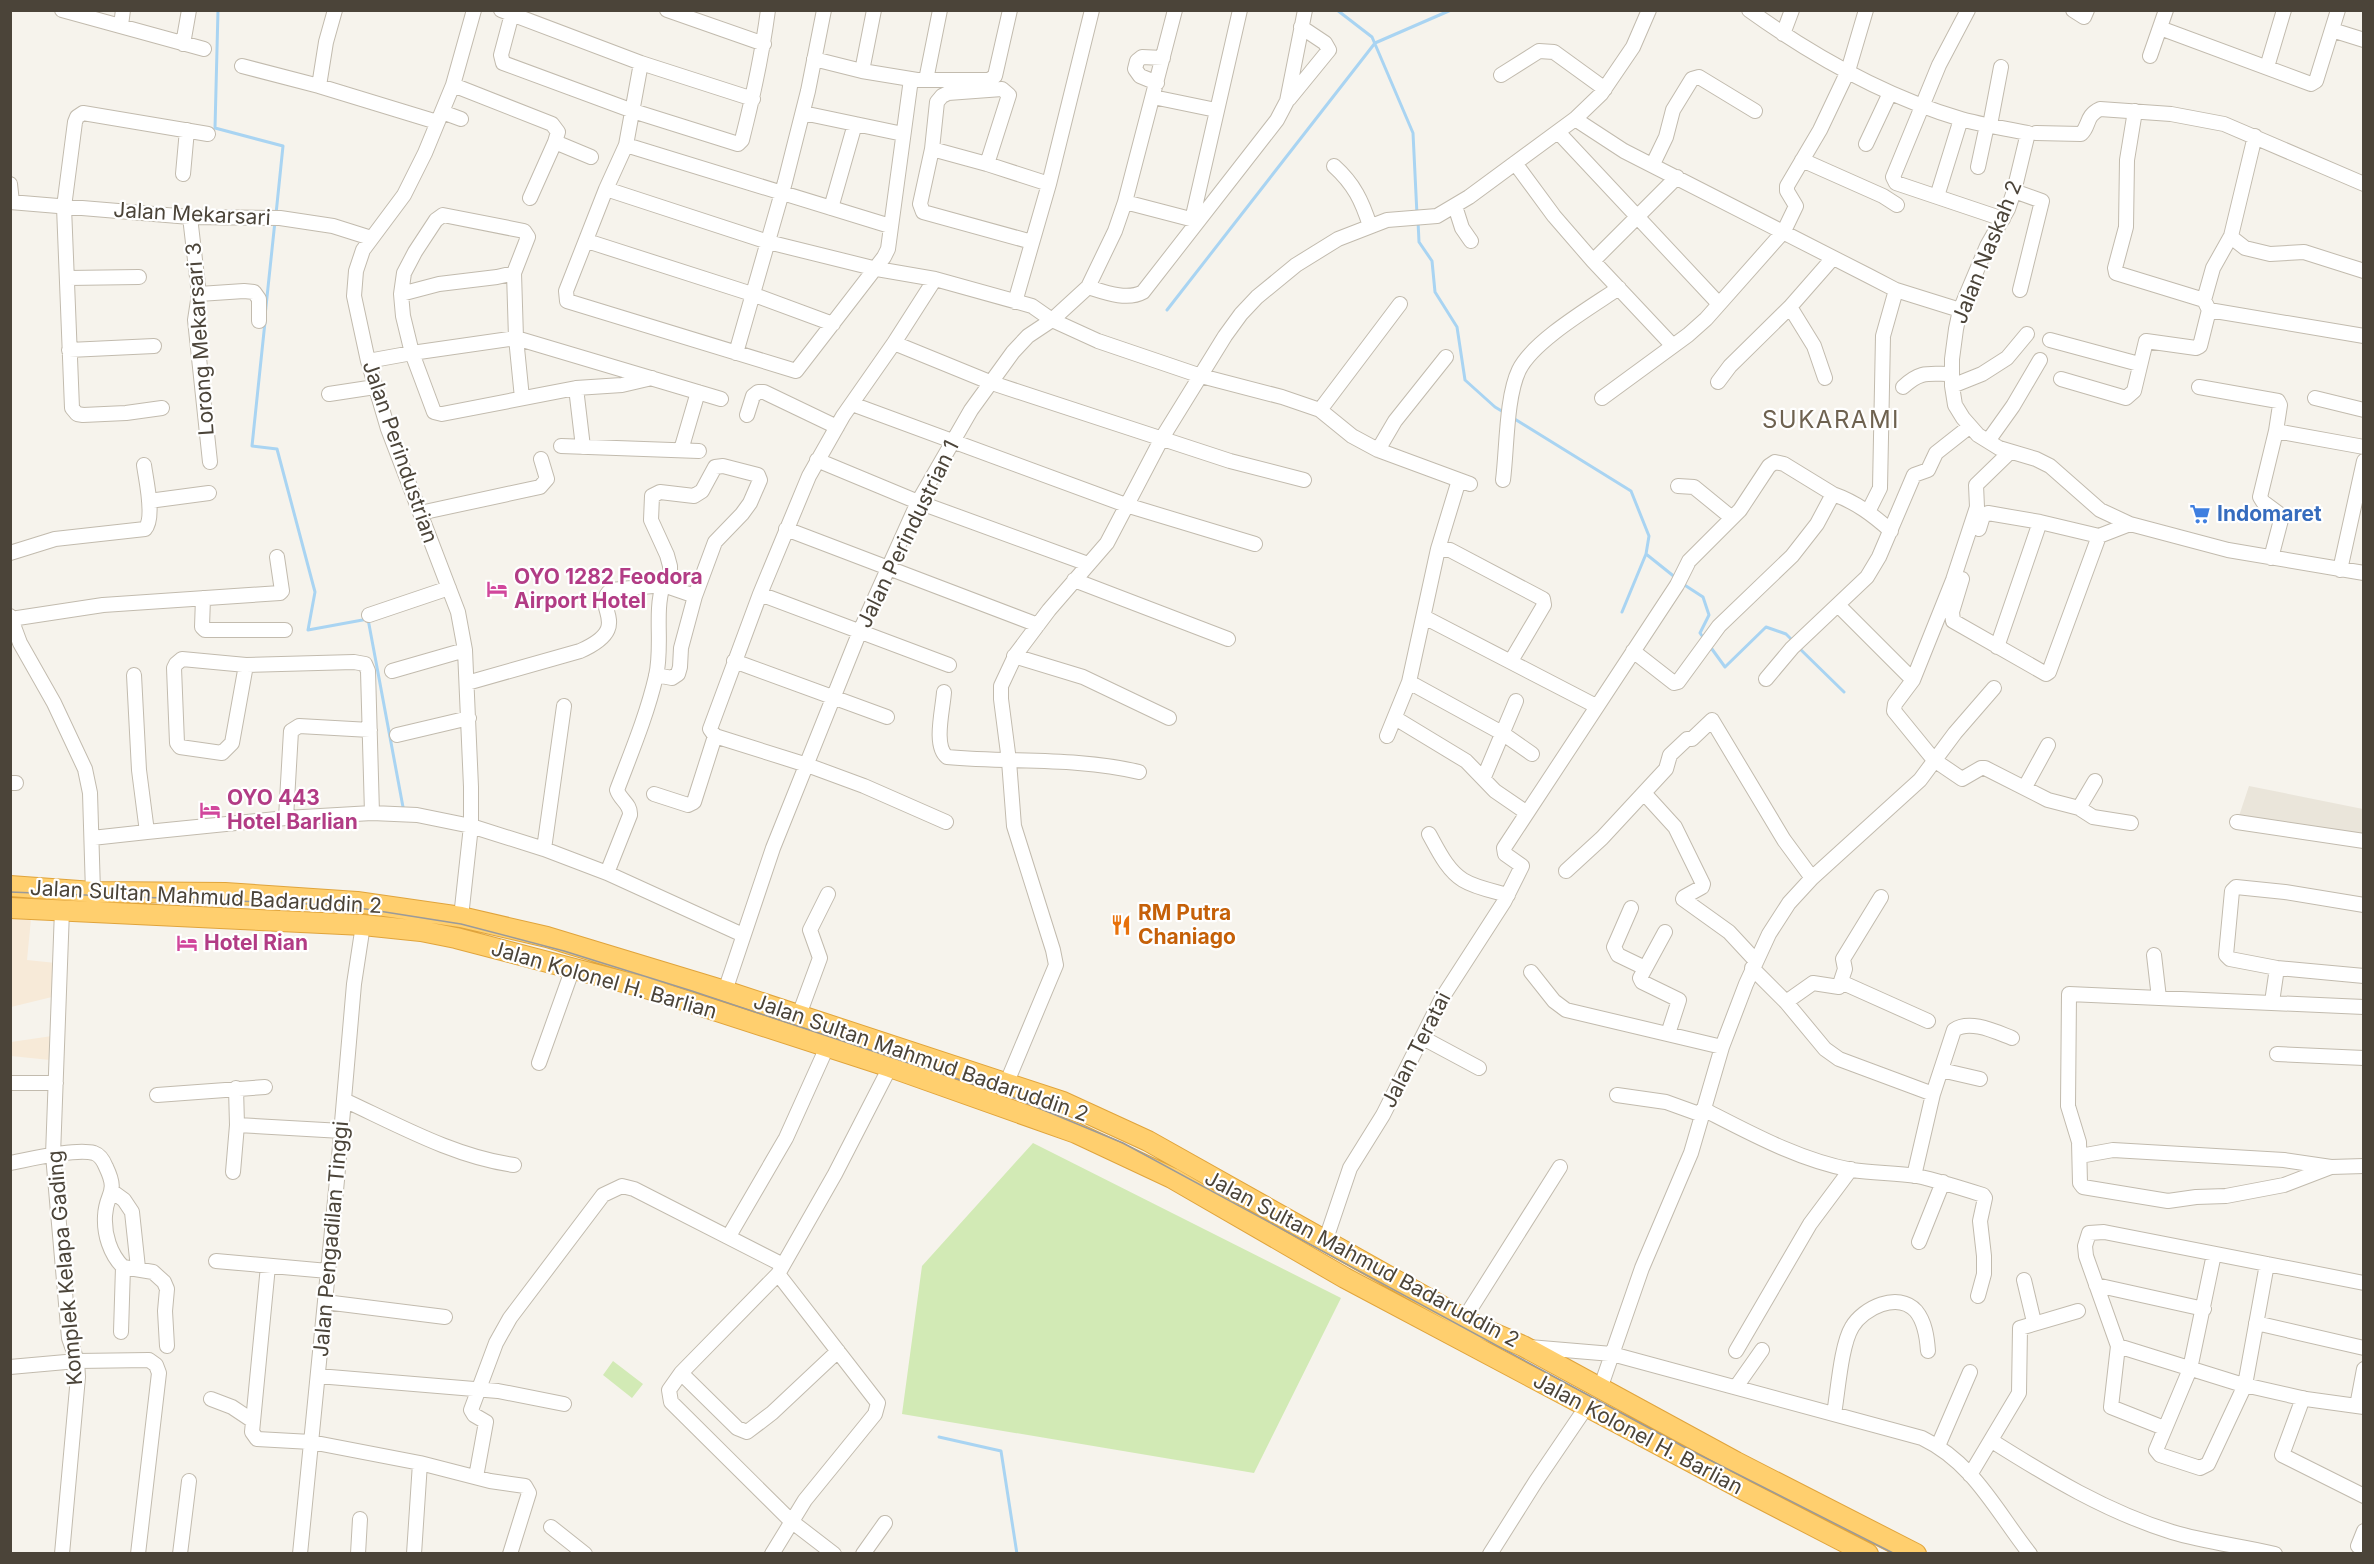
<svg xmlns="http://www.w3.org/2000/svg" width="2374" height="1564" font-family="Inter,sans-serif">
<rect width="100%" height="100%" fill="#f6f3ec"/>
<!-- residential -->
<path fill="#eae5da" d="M 2249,786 L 2363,809 L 2363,837 L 2237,822 Z"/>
<!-- commercial -->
<path fill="#f7ead8" d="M 10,919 L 31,919 L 27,960 L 56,963 L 52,997 L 11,1007 Z
M 52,1036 L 50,1060 L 11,1056 L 11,1042 Z"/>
<!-- green -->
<path fill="#d2eab5" d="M 1033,1143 L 1341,1298 L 1254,1473 L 902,1414 L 922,1266 Z
M 613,1361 L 643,1384 L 632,1398 L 603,1375 Z"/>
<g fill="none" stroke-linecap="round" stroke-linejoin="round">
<!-- stream -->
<path stroke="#a9d4f2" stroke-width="3" d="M 218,10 L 215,128 L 283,146 L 276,214
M 1337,10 L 1372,37 L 1413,133 L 1417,215
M 1418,221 L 1419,242 L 1432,261 L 1435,292 L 1457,327 L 1465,380 L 1495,407 L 1505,413
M 1167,310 L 1375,43 L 1451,10
M 265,316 L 275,221
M 265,322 L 252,446 L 277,449 L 315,592 L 308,630 L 368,619 L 403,807
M 1513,418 L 1631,491 L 1649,536 L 1646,554 L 1622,612
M 1646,554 L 1676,578
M 1683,584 L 1703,597 L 1709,615 L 1700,633 L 1705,640
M 1709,645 L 1725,667 L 1766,627 L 1786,634 L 1794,642
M 1798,647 L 1844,692
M 939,1437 L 1001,1451 L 1017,1554"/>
<!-- minor casing -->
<g stroke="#c2bbae" stroke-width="16">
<path id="minor" d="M 62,10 L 204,49
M 501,10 L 641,63 L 753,99
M 513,10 L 501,55 L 503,63 L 633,111 L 738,144 L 742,140 C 753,97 762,55 768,10
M 667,10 L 764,44
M 1749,10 C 1813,56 1884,96 1961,119 C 1983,125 2006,129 2028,133 L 2014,191 L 2008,209 L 1987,246 L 1960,310 L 1956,329 L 1952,359 L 1952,386 L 1955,405 L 1963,418 L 1978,435 L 1999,448 L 2036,459 L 2050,466 L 2100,510 L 2130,524 L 2228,550 L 2364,573
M 1968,10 L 1939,65 L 1893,177 L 1896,183 L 2003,219
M 2073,10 L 2084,17 L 2087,10
M 121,25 L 123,10
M 2160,28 L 2311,84 L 2316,81 L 2338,10
M 2332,30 L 2364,40
M 1783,34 L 1792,10
M 183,44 L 189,10
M 2150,56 L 2166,10
M 814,59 L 862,71 L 917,80 L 989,80 L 995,76 L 1010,10
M 641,63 L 626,145 L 606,189 L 566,291 L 567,301 L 796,371 L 884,257 L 888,249 L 911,79
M 242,66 L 319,86 L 437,122
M 2267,67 L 2284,10
M 862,71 L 874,10
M 1501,75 L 1539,51 L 1554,52 L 1605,89
M 926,80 L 940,10
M 1157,83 L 1140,76 L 1135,69 L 1137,61 L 1142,57 L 1163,58
M 453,85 L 552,124 L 558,132 L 555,142 L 530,198
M 319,86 L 326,42 L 335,10
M 1153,97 L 1216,110
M 1289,99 L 1329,50 L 1325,43 L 1301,27
M 2135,111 L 2127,160 L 2126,227 L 2115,268 L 2116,273 L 2204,300
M 442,112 L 461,119
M 803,113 L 903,134
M 1575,119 L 1624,151 L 1869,276 L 1896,290 L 1960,310
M 1990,125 L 2001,67
M 1558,132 L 1719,304
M 2036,133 L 2081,134 C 2090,126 2085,116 2100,109 L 2171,114 L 2224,124 L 2364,184
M 555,142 L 591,157
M 1866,144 L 1890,93
M 626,145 L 890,226
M 932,149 L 987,164 L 1049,184
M 1802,160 L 1883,196 L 1897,205
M 1515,163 L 1554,216 L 1593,261 L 1673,346
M 987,164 L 1009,95 L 1002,89 L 948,93 L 942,96 L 937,102 L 932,149 L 920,204 L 923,212 L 1032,242
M 1653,164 L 1666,137 L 1673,110 L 1692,79 L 1699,77 L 1755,111
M 1334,166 C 1354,184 1362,201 1370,226
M 1978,167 L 1987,125
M 183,174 L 187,130
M 10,184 L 12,202
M 606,189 L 768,242 L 877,269 L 935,279 L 1032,306 L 1052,320 L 1098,341 L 1201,376 L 1282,397 L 1320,410 L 1352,436 L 1378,450 L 1470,484
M 1939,190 L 1961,119
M 2014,191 L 2042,201 L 2020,290
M 10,202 L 190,217 L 280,218 L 333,226 L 371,238
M 1125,202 L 1198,221
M 1455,206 L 1462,228 L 1471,241
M 831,208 L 855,124
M 190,217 L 199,294 L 195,320 L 210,462
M 1192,220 L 1240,10
M 2231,237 L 2245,248 L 2270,254 L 2304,252 L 2364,271
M 587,241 L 752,294 L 833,324
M 1593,261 L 1677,177
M 68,278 L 139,277
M 935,279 L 894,343 L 843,416 L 809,476 L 760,594 L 710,729 L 715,736 L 807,765 L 864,786 L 946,822
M 1088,287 C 1104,292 1127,301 1143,292 L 1277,120 L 1287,101 L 1305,10
M 199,294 L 244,291 L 254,292 L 259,299 L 259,321
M 401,294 L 439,284 L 497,277 L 514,273
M 1015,302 L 1049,184 L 1092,10
M 1790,307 L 1814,346 L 1825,378
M 2209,310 L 2364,336
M 2050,340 L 2139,364
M 894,343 L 992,383 L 1230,461 L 1304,480
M 69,350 L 154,346
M 736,353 L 785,182 L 808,91 L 824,10
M 368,361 L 412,353 L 516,338 L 721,399
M 2061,379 L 2126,398 L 2134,391 L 2146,341 L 2196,348 L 2200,346 L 2209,310 L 2204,300 L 2213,268 L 2231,236 L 2255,136
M 1718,382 L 1730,366 L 1790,307 L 1833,258
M 1952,386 L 1982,374 L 2007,358 L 2027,334
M 1903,387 C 1921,370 1929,374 1952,374
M 2199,387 L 2278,401 L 2280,405 L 2276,431 L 2364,447
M 576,388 L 583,447
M 329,394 L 375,387
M 522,398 L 516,338 L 514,273 L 528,237 L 524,231 L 443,215 L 436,220 L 415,252 L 404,273 L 401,294 L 403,316 L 412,353 L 434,412 L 442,414 L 576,388 L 622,385 L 652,378
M 1602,398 L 1688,335 L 1706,319 L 1784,231 L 1796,206 L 1787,191 L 1787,186 L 1820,130 L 1848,71 L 1866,10
M 2315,398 L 2364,410
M 852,404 L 1126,505 L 1255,544
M 162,408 L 126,413 L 83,415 L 77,414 L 72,408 L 64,207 L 75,122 L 77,117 L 83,113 L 208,134
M 1320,410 L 1400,304
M 747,415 L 753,396 L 758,392 L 764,392 L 837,427
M 1988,441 L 2013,406 L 2040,360
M 561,446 L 699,451
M 681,450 L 698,392
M 1378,450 L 1395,421 L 1446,357
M 2009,453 L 1976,485 L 1977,507 L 1953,580 L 1913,680 L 1895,704 L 1894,711 L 1934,760 L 1962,779 L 1981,768 L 1985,768 L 2048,800 L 2079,808 L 2093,817 L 2131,823
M 817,460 L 918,502 L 1088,564
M 1503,480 C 1507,449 1506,397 1519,370 C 1533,341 1591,307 1619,288
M 1678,486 L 1694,487 L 1732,518
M 149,501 L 209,493
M 1868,512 L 1880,488 L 1883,336 L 1896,290
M 420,513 L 540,487 L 547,479 L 541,459
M 786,529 L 1038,625
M 1979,529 L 1983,516 L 1988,513 L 2040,522 L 2099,536
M 1438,549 L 1459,480
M 10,553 L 55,539 L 145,529 C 155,518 146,480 144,465
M 2271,558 L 2282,516 L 2263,502 L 2260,497 L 2276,431
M 2340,570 L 2364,461
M 1962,579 L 1952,612 L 1953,621 L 2046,674 L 2049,672 L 2099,536 L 2130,524
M 1074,580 L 1228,639
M 760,594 L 949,665
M 203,598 L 202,627 L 205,630 L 285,630
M 1838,605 L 1913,680
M 369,615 L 449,588
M 10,616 L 20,643 L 54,703 L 85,769 L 90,793 L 93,892
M 1424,617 L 1596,706
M 11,619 L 103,605 L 280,593 L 282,591 L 277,557
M 1997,647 L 2040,522
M 1633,651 L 1674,683 L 1678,682 L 1719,626 L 1792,556 L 1817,524 L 1833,494 C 1856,502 1873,515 1891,531
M 1014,656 L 1083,677 L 1169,718
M 734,661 L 887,717
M 246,665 L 232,743 L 222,753 L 180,747 L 177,743 L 174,668 L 176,664 L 182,659 L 246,665 L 354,662 L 365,664 L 368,671 L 372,813
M 392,671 L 465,650
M 656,675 L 672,678 L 678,674 L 680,667 L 681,648 L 695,596 L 715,542 L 742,514 L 750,503 L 760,480 L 758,475 L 723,466 L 715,467 L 702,491 L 694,496 L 660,492 L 652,496 L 651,520 L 667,555 L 670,566 L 670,587
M 1766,679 L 1792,648 L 1867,577 L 1879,557 L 1914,475 L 1928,470 L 1936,453 L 1969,427
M 1409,682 L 1502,733 L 1532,754
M 467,683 L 580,651 C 636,626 590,607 611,590 L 663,585 L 695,596
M 944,692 C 943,709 933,746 947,757 C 1011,763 1076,757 1139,772
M 564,706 L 544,849 L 607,873 L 743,935
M 1395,718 L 1466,761 L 1495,791 L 1527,813
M 397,735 L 469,718
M 1387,736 L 1409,682 L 1438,549 L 1450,550 L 1543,599 L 1544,605 L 1511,661
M 1484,777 L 1516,701
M 10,783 L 16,783
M 2025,787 L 2048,745
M 1644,793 L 1675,827 L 1703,884 L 1702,887 L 1684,897 L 1683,899 L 1729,932 L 1755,960
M 654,794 L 688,805 L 694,802 L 715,736
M 2079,808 L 2095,781
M 286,818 L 291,731 L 299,726 L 370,730
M 2237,822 L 2364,841
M 147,832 L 286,818 L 372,813 L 417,815 L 471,826 L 544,849
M 1429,834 C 1438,850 1447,870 1463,880 C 1476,888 1494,891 1508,895
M 92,838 L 147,832 L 139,770 L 134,675
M 1566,871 L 1602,838 L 1666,769 L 1670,755 L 1687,739 L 1692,739 L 1712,720 L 1784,840 L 1812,878
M 607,873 L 630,815 C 631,804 620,800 617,790 C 631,753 647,715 656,676 C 663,646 654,613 663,585
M 2364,905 L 2285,892 L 2236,887 L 2232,891 L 2226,955 L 2230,959 L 2277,968 L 2364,976
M 1631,908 L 1614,947 L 1618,955 L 1645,968
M 62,910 L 53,1155 L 69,1338 L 77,1361 L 78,1377 L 62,1554
M 461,917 L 471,826 L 471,787 L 465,650 L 458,612 L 388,429 L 368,361 L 354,296 L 356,271 L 363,250 L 404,195 L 425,153 L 453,85 L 474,10
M 1665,932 L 1640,978 L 1642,982 L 1679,1000 L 1668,1034
M 2154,955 L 2159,998
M 1752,968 L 1786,1002 L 1825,1049 L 1839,1059 L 1933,1094
M 1531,972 L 1554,1001 L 1566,1010 L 1722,1047
M 1841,982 L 1928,1021
M 725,991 L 773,848 L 860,631 L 918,502 L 971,410 L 1013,352 L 1028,336 L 1052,320 L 1088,287 L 1115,231 L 1125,202 L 1175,10
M 1786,1002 L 1813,983 L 1839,987 L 1845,969 L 1843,959 L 1881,897
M 2272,1002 L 2277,968
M 799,1015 L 820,958 L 810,930 L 828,894
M 1423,1038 L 1479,1068
M 2277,1054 L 2364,1058
M 539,1063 L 573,968
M 1941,1070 L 1980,1079
M 1007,1082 L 1056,965 L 1053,950 L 1014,826 L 1009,761 L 1001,699 L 1001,686 L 1016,654 L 1049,610 L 1107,543 L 1162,438 L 1225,336 L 1241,314 L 1257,297 L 1296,265 L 1338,239 L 1387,220 L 1437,216 L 1469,197 L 1575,119 L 1601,94 L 1633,47 L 1649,10
M 10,1083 L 56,1083
M 157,1095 L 265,1087
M 1617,1095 L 1666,1102 L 1702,1115
M 344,1100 C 398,1125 455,1157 514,1165
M 1703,1109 C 1750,1133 1799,1160 1852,1170 C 1873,1173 1895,1173 1917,1176 C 1939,1181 1961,1188 1983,1195 L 1985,1198 L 1980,1221 L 1984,1256 L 1984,1274 L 1978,1296
M 237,1125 L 342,1131
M 2080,1156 L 2113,1150 L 2284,1160 L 2331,1167 L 2364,1166
M 10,1163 C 31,1159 76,1148 94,1153 C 100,1155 104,1162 106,1167 C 119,1194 106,1192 105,1216 C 104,1234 110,1254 123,1267 L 153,1272 L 164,1282 L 167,1289 L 165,1311 L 167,1346
M 2331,1167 L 2284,1185 L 2226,1196 L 2196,1197 L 2168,1201 L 2083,1187 L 2080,1183 L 2079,1142 L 2068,1106 L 2069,994 L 2364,1007
M 233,1172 L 237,1125 L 236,1088
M 1914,1176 L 1933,1094 L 1954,1030 C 1970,1019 1996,1032 2012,1038
M 113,1192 L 124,1200 L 132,1212 L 138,1268
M 729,1236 L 786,1138 L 827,1047
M 1325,1242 L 1350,1168 L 1383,1115 L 1442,998 L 1504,902 L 1522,866 L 1505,854 L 1504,848 L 1677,585 L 1689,561 L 1740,510 L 1769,466 L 1775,462 L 1784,464 L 1833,494
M 1919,1242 L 1943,1182
M 2214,1254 L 2190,1369 L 2156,1450 L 2160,1455 L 2200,1468 L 2208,1464 L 2245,1385 L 2267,1264
M 216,1261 L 328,1271
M 268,1266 L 252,1432 L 257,1439 L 311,1442 L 420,1463 L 414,1554
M 2024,1280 L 2034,1322
M 2096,1285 L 2204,1309
M 325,1302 L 445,1317
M 1464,1319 L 1560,1167
M 2256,1323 L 2364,1348
M 121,1332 L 123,1267
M 2118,1346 L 2240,1384 L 2306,1399 L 2364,1407
M 1529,1347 L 1612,1354 L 1922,1438 C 1974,1463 1996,1511 2030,1554
M 1736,1351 L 1810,1224 L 1851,1169
M 10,1367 L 77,1361 L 149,1360 L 156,1365 L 159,1373 L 138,1554
M 681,1373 L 737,1428 L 747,1432 L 772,1413 L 838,1351
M 318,1376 L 498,1391 L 564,1404
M 1736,1387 L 1762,1350
M 1600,1389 L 1642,1268 L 1691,1153 L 1722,1047 L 1746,984 L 1769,934 L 1789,903 L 1812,878 L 1920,780 L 1955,733 L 1994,688
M 2303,1398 L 2282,1455 L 2364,1496
M 211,1399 L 232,1407 L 253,1421
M 2357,1406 L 2364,1369
M 1834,1414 C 1838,1391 1841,1345 1852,1327 C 1863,1308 1898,1291 1916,1311 C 1925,1322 1927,1337 1928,1351
M 2164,1428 L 2111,1407 L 2118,1346 L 2086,1256 L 2085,1246 L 2089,1233 L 2104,1232 L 2364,1283
M 1992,1441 C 2049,1477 2107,1512 2172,1532 C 2205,1542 2241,1546 2275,1554
M 1938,1446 L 1970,1372
M 420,1463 L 490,1481 L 525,1486 L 529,1493 L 510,1554
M 1970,1475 L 2019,1393 L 2020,1328 L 2078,1311
M 476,1477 L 486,1422 L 474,1415 L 471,1410 L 496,1343 L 510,1318 L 603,1195 L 622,1186 L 634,1189 L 783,1265
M 551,1527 L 585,1554
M 2358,1546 L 2364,1531
M 180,1554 L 189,1481
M 300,1554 L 337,1180 L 354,984 L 363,925
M 358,1554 L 360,1519
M 772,1554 L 805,1500 L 875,1414 L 878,1403 L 778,1274
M 834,1554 L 791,1521 L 671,1402 L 669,1390 L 681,1373 L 778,1274 L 835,1174 L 890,1067
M 863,1554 L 885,1523
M 1490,1554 L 1536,1481 L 1587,1406"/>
</g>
<!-- highway casing -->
<g stroke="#e0a43c" stroke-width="22">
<path id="highway" d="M 10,886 L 93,892 L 225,893 L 357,902 L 461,917 L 547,937 L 725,991 L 1063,1102 L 1148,1141 L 1477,1326 L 1523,1346 L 1736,1462 L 1916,1554
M 10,908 L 363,925 L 421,931 L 456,938 L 643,987 L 890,1067 L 1076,1133 L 1172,1178 L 1345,1278 L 1746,1491 L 1868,1554"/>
</g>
<!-- minor -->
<use href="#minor" stroke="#fff" stroke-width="14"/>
<!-- highway -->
<use href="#highway" stroke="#ffcf6e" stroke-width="20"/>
<!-- tram -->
<path stroke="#9a9a9a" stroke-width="1.5" d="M 10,892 L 310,904 L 366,909 L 461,924 L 564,951 L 692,991 L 1017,1099 L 1123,1143 L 1684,1447 L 1895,1554"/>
</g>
<!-- icons -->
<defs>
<g id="supermarket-bare" transform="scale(1.62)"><path d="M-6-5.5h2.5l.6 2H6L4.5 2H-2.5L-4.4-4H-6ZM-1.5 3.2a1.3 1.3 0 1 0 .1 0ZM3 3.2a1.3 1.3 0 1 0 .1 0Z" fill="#3f7fe0" stroke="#fff" stroke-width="2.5" paint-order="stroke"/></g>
<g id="hotel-bare" transform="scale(1.62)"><path d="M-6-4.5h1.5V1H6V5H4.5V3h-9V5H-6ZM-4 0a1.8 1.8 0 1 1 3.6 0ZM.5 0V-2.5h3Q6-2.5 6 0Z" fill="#d1479c" stroke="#fff" stroke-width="2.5" paint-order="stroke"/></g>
<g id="restaurant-bare" transform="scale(1.62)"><path d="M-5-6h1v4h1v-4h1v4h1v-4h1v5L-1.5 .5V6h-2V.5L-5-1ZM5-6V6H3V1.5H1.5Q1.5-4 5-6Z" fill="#e8710a" stroke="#fff" stroke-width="2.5" paint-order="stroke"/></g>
</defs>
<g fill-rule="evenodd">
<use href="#supermarket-bare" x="2200" y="514"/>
<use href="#hotel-bare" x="497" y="589"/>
<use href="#hotel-bare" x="210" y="810"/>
<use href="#restaurant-bare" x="1121" y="925"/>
<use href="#hotel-bare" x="187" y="943"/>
</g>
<g text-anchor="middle" stroke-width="4.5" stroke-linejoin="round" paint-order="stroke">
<!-- street labels -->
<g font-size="21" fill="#4b4439" stroke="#fff">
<text transform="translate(192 214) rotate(3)" y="7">Jalan Mekarsari</text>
<text transform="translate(1987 252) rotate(-68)" y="7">Jalan Naskah 2</text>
<text transform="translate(200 339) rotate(-94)" y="7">Lorong Mekarsari 3</text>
<text transform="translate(400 452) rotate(71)" y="7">Jalan Perindustrian</text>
<text transform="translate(908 534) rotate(-64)" y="7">Jalan Perindustrian 1</text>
<text transform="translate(206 897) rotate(3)" y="7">Jalan Sultan Mahmud Badaruddin 2</text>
<text transform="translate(604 980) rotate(16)" y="7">Jalan Kolonel H. Barlian</text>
<text transform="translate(1416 1050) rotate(-63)" y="7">Jalan Teratai</text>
<text transform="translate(921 1058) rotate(19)" y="7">Jalan Sultan Mahmud Badaruddin 2</text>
<text transform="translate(331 1239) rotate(-85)" y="7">Jalan Pengadilan Tinggi</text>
<text transform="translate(1362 1259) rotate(28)" y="7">Jalan Sultan Mahmud Badaruddin 2</text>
<text transform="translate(65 1268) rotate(-95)" y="7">Komplek Kelapa Gading</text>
<text transform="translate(1638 1434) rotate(28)" y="7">Jalan Kolonel H. Barlian</text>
</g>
<!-- shop labels -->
<g font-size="21" font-weight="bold" fill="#366cbe" stroke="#fff" text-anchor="start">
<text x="2217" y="521">Indomaret</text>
</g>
<!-- hotel labels -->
<g font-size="21" font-weight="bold" fill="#b23c85" stroke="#fff" text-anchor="start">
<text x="514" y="584">OYO 1282 Feodora<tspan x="514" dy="24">Airport Hotel</tspan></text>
<text x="227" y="805">OYO 443<tspan x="227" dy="24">Hotel Barlian</tspan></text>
<text x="204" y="950">Hotel Rian</text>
</g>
<!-- food labels -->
<g font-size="21" font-weight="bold" fill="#c56008" stroke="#fff" text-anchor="start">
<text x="1138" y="920">RM Putra<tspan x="1138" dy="24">Chaniago</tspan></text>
</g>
<!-- quarter labels -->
<g font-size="24" letter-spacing="1.5" fill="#6e6250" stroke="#fff">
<text x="1831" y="428">SUKARAMI</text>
</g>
</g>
<!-- border -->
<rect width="2374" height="1564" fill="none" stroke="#4b4439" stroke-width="24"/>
</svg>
